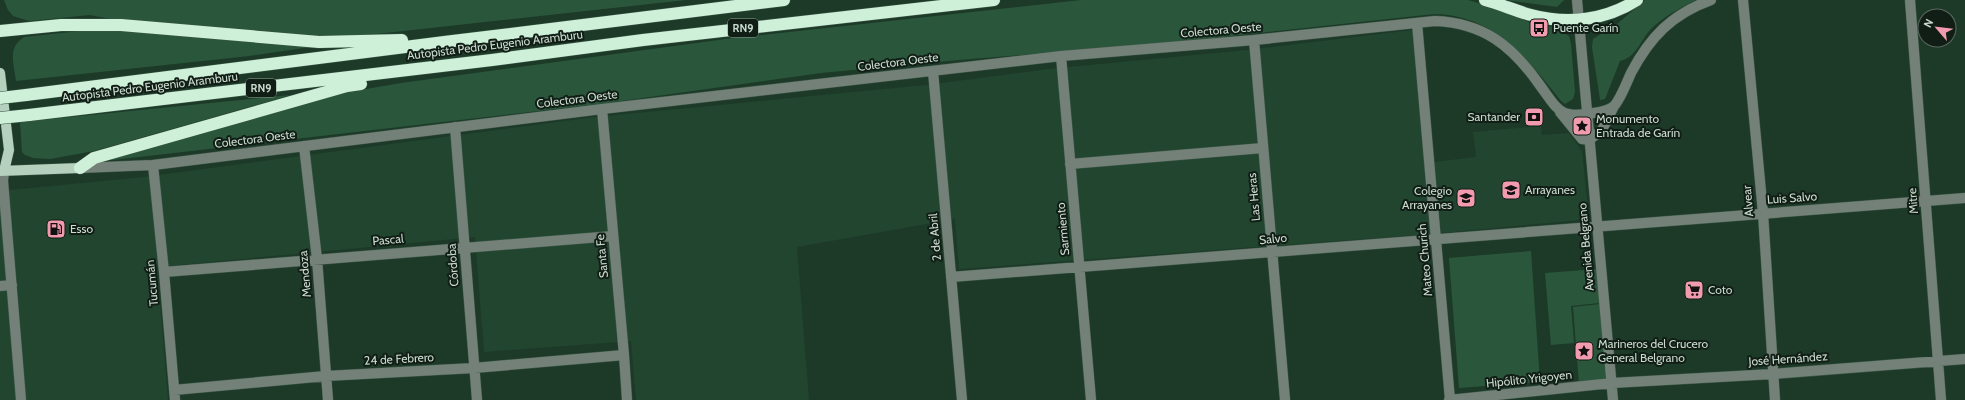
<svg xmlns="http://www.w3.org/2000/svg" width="1965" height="400" font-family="Cabin,sans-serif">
<rect width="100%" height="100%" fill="#1d3a28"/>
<!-- built -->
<path fill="#224530" d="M 1413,30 L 1431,234 L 959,269 L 955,219 L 797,247 L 809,400 L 636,400 L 631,341 L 484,352 L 475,237 L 157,267 L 168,400 L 0,400 L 0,191 L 144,177 L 595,117 L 926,85 L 1048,69 L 1247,50 Z
M 1541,126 L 1542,135 L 1569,133 L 1582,151 L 1589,219 L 1441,233 L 1434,162 L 1476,157 L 1473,132 Z"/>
<!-- green -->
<path fill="#2a573c" d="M 4,0 L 686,0 L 358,36 L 308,36 L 243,29 L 116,20 L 90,15 L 29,21 L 13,16 L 8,10 Z
M 1081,0 L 1468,0 L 1506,11 L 1533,24 L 1555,27 L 1569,36 L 1571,44 L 1575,92 L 1573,99 L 1565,104 L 1561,101 C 1526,57 1494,15 1434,14 L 1148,45 L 958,60 L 821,73 L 607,103 L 113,160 L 105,159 L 326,96 L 401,83 L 726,39 Z
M 1505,0 L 1564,0 L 1557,7 Z
M 1645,0 L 1696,0 C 1681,7 1667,15 1654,26 C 1641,37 1638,57 1620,61 L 1605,99 L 1600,100 L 1592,47 L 1593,39 L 1617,24 Z
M 89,30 L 168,31 L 311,47 L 249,56 L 16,81 C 14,63 7,48 24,37 Z
M 291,95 L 94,151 L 50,159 L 33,158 L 25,155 L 22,152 L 20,122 Z
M 1531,251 L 1540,382 L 1459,388 L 1449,258 Z
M 1597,269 L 1599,303 L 1571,306 L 1574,343 L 1551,345 L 1545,273 Z
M 1600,304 L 1606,382 L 1579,384 L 1573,307 Z"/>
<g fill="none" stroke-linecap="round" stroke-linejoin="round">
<!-- minor casing -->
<g stroke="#3c5746" stroke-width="11">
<path id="minor" d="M 1577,0 L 1613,400
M 1743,0 L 1763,213 L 1775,400
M 1910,0 L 1941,400
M 1417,23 L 1450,400
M 1254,40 L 1285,400
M 1061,56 L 1091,400
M 933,71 L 962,400
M 602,109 L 624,355 L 627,400
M 1560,112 L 1582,139 L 1589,140 L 1602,130 L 1614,106
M 455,127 L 477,400
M 304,146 L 317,259 L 328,400
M 1070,164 L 1263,148
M 153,165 L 164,272 L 175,400
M 80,168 L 153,165 L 602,109 L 1061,56 L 1254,40 L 1435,21 C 1484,23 1512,46 1539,84 C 1559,111 1559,119 1594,113 C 1600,112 1610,110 1614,106 C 1620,100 1627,82 1631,73 C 1650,37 1672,14 1711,0
M 4,171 L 3,181 L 21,400
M 164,272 L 613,236
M 951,277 L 1965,198
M 0,286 L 12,285
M 174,390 L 326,376 L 474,368 L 624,355
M 1449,400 L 1612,383 L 1773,374 L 1965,359"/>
</g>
<!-- major casing -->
<g stroke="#3c5746" stroke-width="11">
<path id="major" d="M 0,73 L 9,150 L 4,171
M 0,171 L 80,168"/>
</g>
<!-- highway casing -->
<g stroke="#3c5746" stroke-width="13">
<path id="highway" d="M 1485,0 C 1500,4 1516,11 1531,15 C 1568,25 1606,20 1637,0
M 0,31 L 61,25 L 121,25 L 319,42 L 402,40
M 26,95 C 279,64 531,30 784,0
M 29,115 L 492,60 L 643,40 L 994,0
M 80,168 L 94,158 L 347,86 L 361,84"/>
</g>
<!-- minor -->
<use href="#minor" stroke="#748178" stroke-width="10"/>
<!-- major -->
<use href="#major" stroke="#b5d0bd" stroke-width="10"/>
<!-- highway -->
<use href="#highway" stroke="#cef0d9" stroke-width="12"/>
<!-- highway-bridge casing -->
<g stroke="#3c5746" stroke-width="13" stroke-linecap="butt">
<path id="highway-bridge" d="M 0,98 L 26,95
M 0,118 L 29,115"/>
</g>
<!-- highway-bridge -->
<use href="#highway-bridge" stroke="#cef0d9" stroke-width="12"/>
</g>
<!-- icons -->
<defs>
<g id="bus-square" transform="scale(1)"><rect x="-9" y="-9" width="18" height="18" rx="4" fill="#f29aae" stroke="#111e16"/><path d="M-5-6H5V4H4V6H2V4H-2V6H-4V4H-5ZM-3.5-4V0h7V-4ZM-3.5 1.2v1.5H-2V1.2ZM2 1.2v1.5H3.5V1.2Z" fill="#111"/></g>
<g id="bank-square" transform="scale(1)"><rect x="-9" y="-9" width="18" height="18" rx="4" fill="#f29aae" stroke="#111e16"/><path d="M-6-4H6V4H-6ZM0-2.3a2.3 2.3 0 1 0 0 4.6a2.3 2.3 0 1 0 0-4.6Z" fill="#111"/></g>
<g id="sight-square" transform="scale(1)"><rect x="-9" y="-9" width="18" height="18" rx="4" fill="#f29aae" stroke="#111e16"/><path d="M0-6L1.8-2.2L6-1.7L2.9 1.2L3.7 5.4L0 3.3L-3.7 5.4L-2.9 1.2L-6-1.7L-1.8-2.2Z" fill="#111"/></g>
<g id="school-square" transform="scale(1)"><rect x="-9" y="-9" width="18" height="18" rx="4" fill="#f29aae" stroke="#111e16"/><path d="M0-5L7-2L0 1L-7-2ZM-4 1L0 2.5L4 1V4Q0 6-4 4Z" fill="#111"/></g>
<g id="fuel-square" transform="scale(1)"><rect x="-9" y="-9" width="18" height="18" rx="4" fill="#f29aae" stroke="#111e16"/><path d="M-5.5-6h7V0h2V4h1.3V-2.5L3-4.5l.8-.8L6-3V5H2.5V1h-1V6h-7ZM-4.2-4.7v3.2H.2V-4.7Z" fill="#111"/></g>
<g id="supermarket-square" transform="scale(1)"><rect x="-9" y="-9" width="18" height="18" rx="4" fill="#f29aae" stroke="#111e16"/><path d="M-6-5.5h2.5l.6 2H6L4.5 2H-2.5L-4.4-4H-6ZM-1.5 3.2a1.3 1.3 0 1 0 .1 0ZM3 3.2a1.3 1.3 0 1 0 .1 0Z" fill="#111"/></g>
</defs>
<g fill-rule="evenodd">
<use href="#bus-square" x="1539" y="28"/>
<use href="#bank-square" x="1534" y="117"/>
<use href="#sight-square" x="1582" y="126"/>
<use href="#school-square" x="1511" y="190"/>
<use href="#school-square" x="1466" y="198"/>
<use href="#fuel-square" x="56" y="229"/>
<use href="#supermarket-square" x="1694" y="290"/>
<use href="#sight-square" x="1584" y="351"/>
</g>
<g text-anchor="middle" stroke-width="4" stroke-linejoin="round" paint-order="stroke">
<!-- shield labels -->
<g fill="#111e16" stroke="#92a297" stroke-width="1">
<rect x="728" y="19" width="30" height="18" rx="3"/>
<rect x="246" y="79" width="30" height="18" rx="3"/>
</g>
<g font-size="11" font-weight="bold" fill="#cadace">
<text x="743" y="32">RN9</text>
<text x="261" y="92">RN9</text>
</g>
<!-- poi labels -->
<g font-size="12" fill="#cadace" stroke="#111e16" text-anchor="start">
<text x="1553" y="32">Puente Garín</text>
<text x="1520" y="121" text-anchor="end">Santander</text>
<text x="1596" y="123">Monumento<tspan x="1596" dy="14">Entrada de Garín</tspan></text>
<text x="1525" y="194">Arrayanes</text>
<text x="1452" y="195" text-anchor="end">Colegio<tspan x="1452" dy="14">Arrayanes</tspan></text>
<text x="70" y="233">Esso</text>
<text x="1708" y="294">Coto</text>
<text x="1598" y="348">Marineros del Crucero<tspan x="1598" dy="14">General Belgrano</tspan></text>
</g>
<!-- street labels -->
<g font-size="12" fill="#cadace" stroke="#111e16">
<text transform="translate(1221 30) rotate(-5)" y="4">Colectora Oeste</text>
<text transform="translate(495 45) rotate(-7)" y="4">Autopista Pedro Eugenio Aramburu</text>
<text transform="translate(898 62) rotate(-7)" y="4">Colectora Oeste</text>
<text transform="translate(150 87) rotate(-7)" y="4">Autopista Pedro Eugenio Aramburu</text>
<text transform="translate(577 99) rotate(-7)" y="4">Colectora Oeste</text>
<text transform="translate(255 139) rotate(-7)" y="4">Colectora Oeste</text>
<text transform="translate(1254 197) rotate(-95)" y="4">Las Heras</text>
<text transform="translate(1792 198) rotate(-4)" y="4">Luis Salvo</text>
<text transform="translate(1748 201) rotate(-95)" y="4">Alvear</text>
<text transform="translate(1913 201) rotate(-95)" y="4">Mitre</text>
<text transform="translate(1063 229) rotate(-95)" y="4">Sarmiento</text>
<text transform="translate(935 237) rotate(-95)" y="4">2 de Abril</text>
<text transform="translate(1273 239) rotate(-5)" y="4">Salvo</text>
<text transform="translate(388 240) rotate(-5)" y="4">Pascal</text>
<text transform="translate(1586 247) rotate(-95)" y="4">Avenida Belgrano</text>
<text transform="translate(602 256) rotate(-95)" y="4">Santa Fe</text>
<text transform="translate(1425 260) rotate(-95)" y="4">Mateo Churich</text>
<text transform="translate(453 265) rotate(-94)" y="4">Córdoba</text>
<text transform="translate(305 274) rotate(-95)" y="4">Mendoza</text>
<text transform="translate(152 283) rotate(-95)" y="4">Tucumán</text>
<text transform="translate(399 359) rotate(-3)" y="4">24 de Febrero</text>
<text transform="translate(1788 359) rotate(-4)" y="4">José Hernández</text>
<text transform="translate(1529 379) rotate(-6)" y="4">Hipólito Yrigoyen</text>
</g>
</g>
<!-- north arrow -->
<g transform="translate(1937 28) rotate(298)"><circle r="19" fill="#111e16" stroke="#5b6960"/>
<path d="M0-3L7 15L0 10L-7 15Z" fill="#f29aae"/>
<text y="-6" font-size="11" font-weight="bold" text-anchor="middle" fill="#cadace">N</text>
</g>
</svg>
